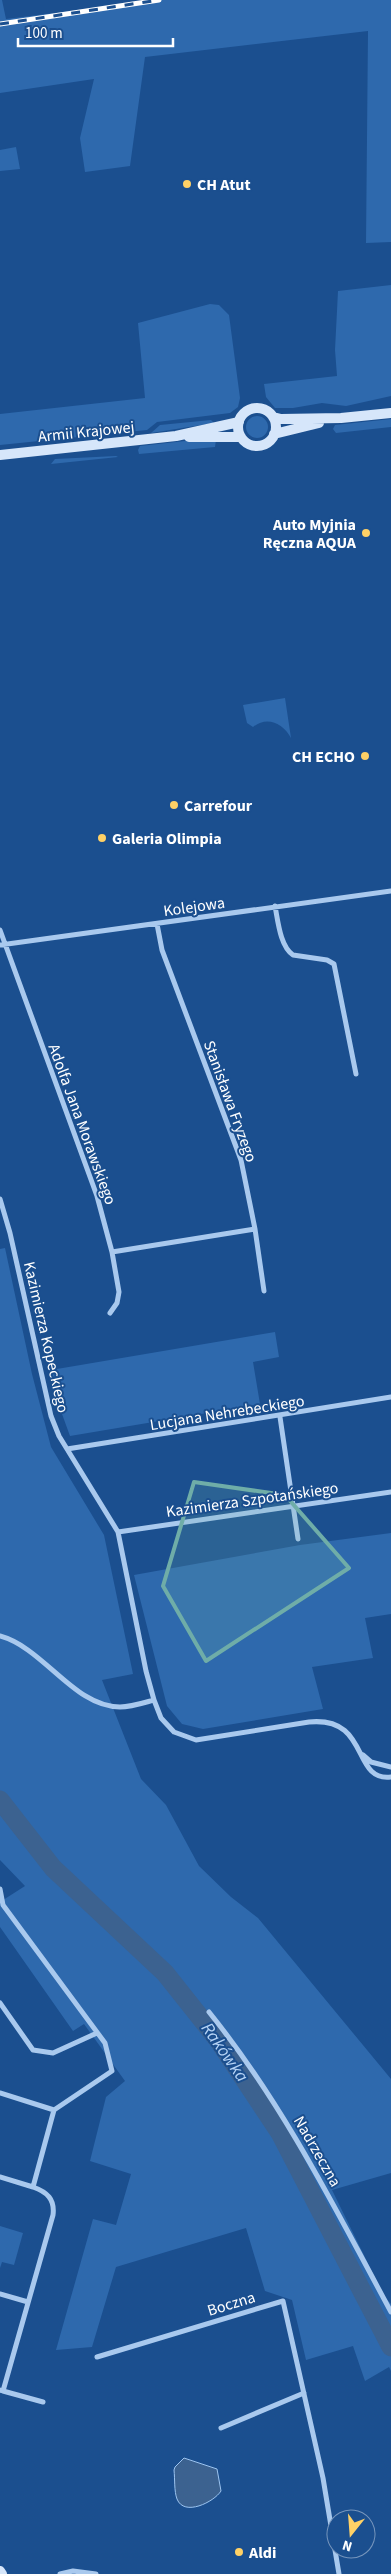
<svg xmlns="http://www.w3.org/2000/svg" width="391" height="2574" font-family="'Source Sans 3',sans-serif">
<rect width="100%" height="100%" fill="#1b4f8f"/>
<!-- green -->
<path fill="#2e69ad" d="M 0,0 L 2,0 L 6,19 L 160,0 L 391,0 L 391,242 L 366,243 L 368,31 L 145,57 L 130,166 L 85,172 L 80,138 L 94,79 L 0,93 Z
M 16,147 L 20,169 L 0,171 L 0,150 Z
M 391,285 L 391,396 L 346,406 L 322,403 L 293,408 L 275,408 L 266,397 L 264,384 L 337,376 L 335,350 L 338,291 Z
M 210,304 L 219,305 L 229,315 L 240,398 L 238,407 L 230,413 L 157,422 L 147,430 L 0,445 L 0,414 L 145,398 L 138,323 Z
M246 427a11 11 0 1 1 22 0a11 11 0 1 1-22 0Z
M 391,419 L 391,427 L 336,433 L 333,429 L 335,425 Z
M 211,420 L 214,423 L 151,433 L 160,425 Z
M 194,440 L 216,440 L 215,447 L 139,454 L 138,450 L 140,446 Z
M 116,456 L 118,457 L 51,464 L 55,459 Z
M 285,698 L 291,738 C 284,724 267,715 253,727 L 247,723 L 243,705 Z
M 5,1248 L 32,1374 L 51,1447 L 104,1535 L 133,1674 L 102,1680 L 141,1779 L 166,1805 L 199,1866 L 231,1897 L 258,1918 L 391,2079 L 391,2173 L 332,2190 L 384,2296 L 391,2304 L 391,2371 L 389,2367 L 365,2381 L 353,2346 L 306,2360 L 292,2300 L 265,2291 L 246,2228 L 116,2267 L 92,2347 L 56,2350 L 93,2219 L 116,2225 L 131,2174 L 90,2161 L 106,2097 L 125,2081 L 84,2024 L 73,2031 L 0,1927 L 0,1902 L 25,1886 L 0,1860 L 0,1249 Z
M 275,1332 L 279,1357 L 253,1362 L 260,1404 L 70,1436 L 58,1403 L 51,1370 Z
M 391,1533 L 391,1614 L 365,1618 L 373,1658 L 312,1667 L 323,1709 L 203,1729 L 182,1724 L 167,1706 L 134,1575 L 300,1545 Z
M 0,2226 L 23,2233 L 14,2265 L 2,2262 L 0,2268 Z"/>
<!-- water -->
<path fill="#3c6290" stroke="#9cc4f0" d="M 184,2458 L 217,2469 L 221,2491 C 214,2502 184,2517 177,2499 C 174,2491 175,2479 174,2470 L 175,2467 Z"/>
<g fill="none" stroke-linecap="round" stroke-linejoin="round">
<!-- river -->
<path stroke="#3c6290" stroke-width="19" d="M 0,1800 L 53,1868 L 165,1973 L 219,2041 L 280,2133 L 391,2347"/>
<!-- street -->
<path stroke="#a9c9ee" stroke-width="5" d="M 275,906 C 278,921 280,946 293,955 L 327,960 L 334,964 L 356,1074
M 157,924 L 162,950 L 241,1160 L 255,1229 L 264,1291
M 0,930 L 97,1196 L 112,1252 L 119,1292 L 117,1303 L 110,1313
M 0,945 L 391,891
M 0,1199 L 10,1233 L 51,1416 L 59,1436 L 118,1532 L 146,1671 L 154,1700 L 161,1718 L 174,1732 L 196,1740 L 309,1722 C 371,1716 351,1782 391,1777
M 112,1252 L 255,1229
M 280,1417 L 298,1539
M 67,1449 L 391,1397
M 118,1532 L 391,1492
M 0,1636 C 44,1648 74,1707 120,1707 C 131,1707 143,1703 154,1700
M 363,1755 L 371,1762 L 391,1767
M 0,1889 L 3,1905 L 105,2043 L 112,2071 L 54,2110 L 0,2093
M 0,2003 L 33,2050 L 53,2053 L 97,2033
M 209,2012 C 283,2104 335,2208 391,2312
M 0,2177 L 33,2187 L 54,2110
M 0,2294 L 28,2302
M 97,2357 L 283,2301 L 323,2478 L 339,2574
M 0,2390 L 3,2391 L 53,2215 C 55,2199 47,2192 33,2187
M 3,2391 L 43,2402
M 221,2428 L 304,2393
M 60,2574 L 73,2571 L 96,2574"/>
<!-- secondary -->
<path stroke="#d6e6fa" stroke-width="10" d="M238 427a19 19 0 1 1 38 0a19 19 0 1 1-38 0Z
M 273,417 L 281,419 L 341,418 L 391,413
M 274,434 L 319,423
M 189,437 L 241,437
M 0,455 L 176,436 L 239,422
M 0,2571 L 2,2574"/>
<!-- rail casing -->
<g stroke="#fff" stroke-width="5">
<path id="rail" d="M 0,24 L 159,0"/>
</g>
<!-- rail -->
<use href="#rail" stroke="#1b4f8f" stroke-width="3" stroke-dasharray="9" stroke-linecap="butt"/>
</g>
<!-- marked area -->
<path fill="#6fada8" fill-opacity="0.2" stroke="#6fada8" stroke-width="4" stroke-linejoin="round" d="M 194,1482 L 285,1495 L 349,1568 L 206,1661 L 163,1586 Z"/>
<!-- markers -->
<g fill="#ffd166" stroke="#1b4f8f" stroke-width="2">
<circle cx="187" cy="184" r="5"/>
<circle cx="366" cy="533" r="5"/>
<circle cx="365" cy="756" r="5"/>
<circle cx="174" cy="805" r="5"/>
<circle cx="102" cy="838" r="5"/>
<circle cx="239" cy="2552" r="5"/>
</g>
<g text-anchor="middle" stroke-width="4" stroke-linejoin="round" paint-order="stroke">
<!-- poi labels -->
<g font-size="16" font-weight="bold" fill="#fff" stroke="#1b4f8f" text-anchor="start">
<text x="197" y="190">CH Atut</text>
<text x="356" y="530" text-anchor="end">Auto Myjnia<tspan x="356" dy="18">Ręczna AQUA</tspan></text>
<text x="355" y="762" text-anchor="end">CH ECHO</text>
<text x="184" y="811">Carrefour</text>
<text x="112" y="844">Galeria Olimpia</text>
<text x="249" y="2558">Aldi</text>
</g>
<!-- street labels -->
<g font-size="16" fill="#fff" stroke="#1b4f8f">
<text transform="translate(86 431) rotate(-6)" y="6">Armii Krajowej</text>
<text transform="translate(194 906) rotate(-8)" y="6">Kolejowa</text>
<text transform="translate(231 1101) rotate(70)" y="6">Stanisława Fryzego</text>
<text transform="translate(83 1124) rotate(70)" y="6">Adolfa Jana Morawskiego</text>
<text transform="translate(47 1337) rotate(77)" y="6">Kazimierza Kopeckiego</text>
<text transform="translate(227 1412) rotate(-9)" y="6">Lucjana Nehrebeckiego</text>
<text transform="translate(252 1499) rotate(-8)" y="6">Kazimierza Szpotańskiego</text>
<text transform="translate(318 2151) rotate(60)" y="6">Nadrzeczna</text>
<text transform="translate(231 2303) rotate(-17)" y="6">Boczna</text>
</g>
<!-- water labels -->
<g font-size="18" font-style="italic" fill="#b5d3f5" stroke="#1b4f8f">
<text transform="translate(225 2052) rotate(55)" y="6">Rakówka</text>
</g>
</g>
<!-- north arrow -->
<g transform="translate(351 2534) rotate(197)"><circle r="24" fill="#1b4f8f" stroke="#7695bc"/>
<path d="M0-4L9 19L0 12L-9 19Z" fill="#ffd166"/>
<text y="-8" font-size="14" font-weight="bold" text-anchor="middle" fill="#ffffff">N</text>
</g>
<!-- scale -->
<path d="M18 38v8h155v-8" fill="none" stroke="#ffffff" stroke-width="2.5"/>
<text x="25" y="38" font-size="15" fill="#ffffff" stroke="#1b4f8f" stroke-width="4" paint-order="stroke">100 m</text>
</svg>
